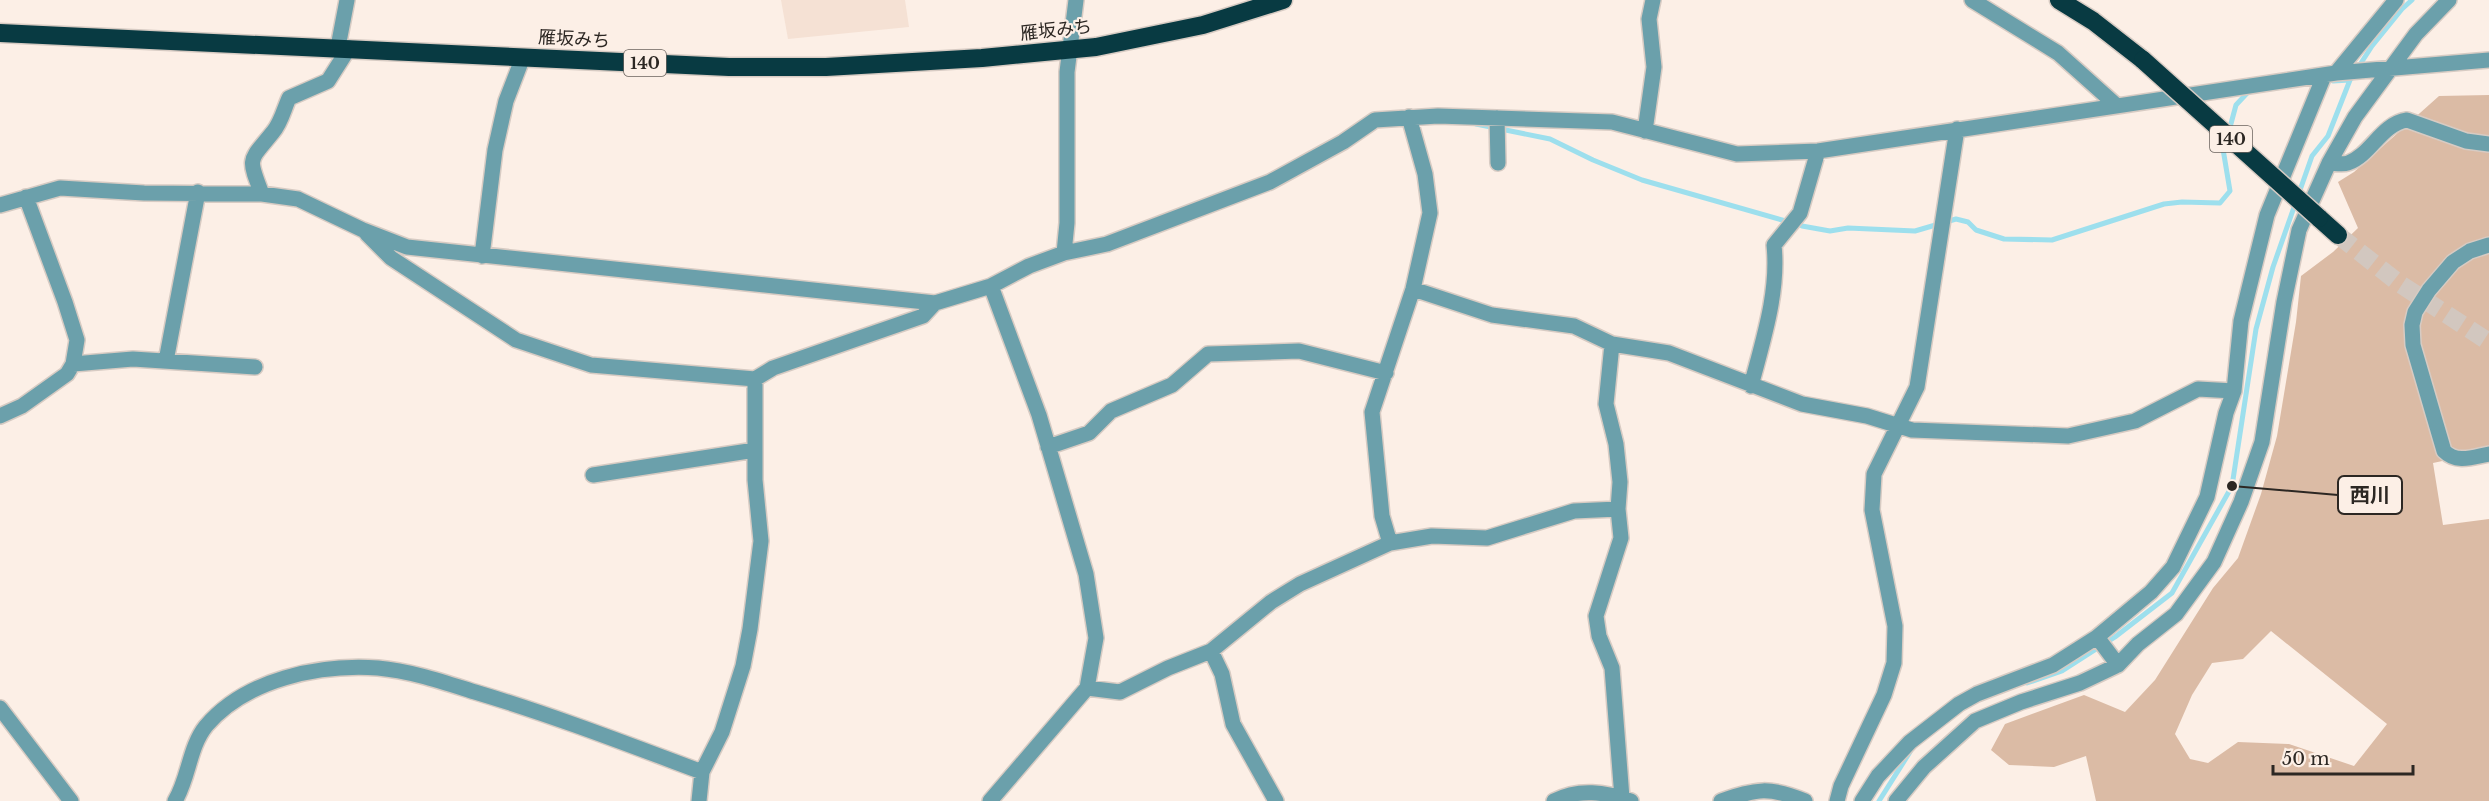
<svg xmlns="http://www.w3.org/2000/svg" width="2489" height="801" font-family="'Libre Baskerville','Noto Sans JP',serif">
<rect width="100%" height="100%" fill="#fcefe6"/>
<!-- built -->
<path fill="#f5e1d4" d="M 781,0 L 905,0 L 909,27 L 788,39 Z"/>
<!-- green -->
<path fill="#dbbba5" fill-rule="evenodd" d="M 2489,95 L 2489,451 L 2433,463 L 2443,525 L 2489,519 L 2489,801 L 2096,801 L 2086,756 L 2054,767 L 2009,765 L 1991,750 L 2005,724 L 2084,695 L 2125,712 L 2155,680 L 2213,588 L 2238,558 L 2261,494 L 2277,436 L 2296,322 L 2301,276 L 2333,252 L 2358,228 L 2338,182 L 2354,172 L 2439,96 ZM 2271,631 L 2387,724 L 2354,766 L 2289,744 L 2238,742 L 2208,763 L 2190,759 L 2175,734 L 2192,695 L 2212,663 L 2243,659 Z"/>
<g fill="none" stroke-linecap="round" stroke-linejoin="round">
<!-- stream -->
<path stroke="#9ddfed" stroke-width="5" d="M 2333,81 L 2350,80
M 1476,124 L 1550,139 L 1593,160 L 1642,180 L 1789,222
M 2229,131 L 2236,105 L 2250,90
M 1802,226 L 1830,231 L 1848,228 L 1915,231 L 1956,219 L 1968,222 L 1976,230 L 2004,239 L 2052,240 L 2164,204 L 2182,202 L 2220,203 L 2230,191 L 2223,149 L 2226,140
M 2027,683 L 2062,671 L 2115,637 L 2172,593 L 2232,486 L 2256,329 L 2273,267 L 2312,156 L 2328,136 L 2350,80 L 2372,46 L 2402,9 L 2412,0
M 1879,801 L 1910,752"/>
<!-- highway-tunnel -->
<path stroke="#d2c7bf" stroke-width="18" stroke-dasharray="18 9" stroke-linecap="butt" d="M 2338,235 L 2400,284 L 2489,342"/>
<!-- minor casing -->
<g stroke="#d7cbc3" stroke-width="18">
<path id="minor" d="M 1972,0 L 2058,53 L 2116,105
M 338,47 L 347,0
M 2336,73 L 2396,0
M 1497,118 L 1498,163
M 1645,131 L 1654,67 L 1649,19 L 1653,0
M 2329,163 C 2335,163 2342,165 2348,163 C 2371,155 2381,124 2407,120 L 2466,141 L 2489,144
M 262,194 C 247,156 249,162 273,132 C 281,123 284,109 289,98 L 328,81 L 349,48
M 0,205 L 60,188 L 144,193 L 262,194 L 298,199 L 363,230 L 407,247 L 935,303 L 991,286 L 1029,266 L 1064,253 L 1107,244 L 1270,182 L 1343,142 L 1375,120 L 1438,116 L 1612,122 L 1737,154 L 1818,151 L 2336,73 L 2489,60
M 367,234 L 391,258 L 516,340 L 591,365 L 755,379 L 773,368 L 923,316 L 935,303
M 2489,245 L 2470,251 L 2453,262 L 2429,290 L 2415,312 L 2412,325 L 2413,345 L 2444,451 C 2457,464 2473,457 2489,454
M 1064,253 L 1067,223 L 1067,72 L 1076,0
M 482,256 L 495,150 L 506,101 L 523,57
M 1413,289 L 1492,315 L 1574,326 L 1612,344 L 1669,353 L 1802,404 L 1867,416 L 1912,430 L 2068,436 L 2135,421 L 2198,389 L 2234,391
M 1612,344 L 1606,404 L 1616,444 L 1620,482 L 1618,509
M 166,361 L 198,192
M 73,364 L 133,359 L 255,367
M 1751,386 C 1763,340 1779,292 1774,245 L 1800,213 L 1818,151
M 0,416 L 22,406 L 67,374 L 73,364 L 77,340 L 65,302 L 26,197
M 1048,447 L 1089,433 L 1111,411 L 1172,385 L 1208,354 L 1299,351 L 1386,373
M 593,475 L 755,450
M 1390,543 L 1382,516 L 1372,412 L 1413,289 L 1430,213 L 1425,174 L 1409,117
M 2097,637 L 2118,665
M 1211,651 L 1222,674 L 1233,724 L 1276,801
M 1087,688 L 1120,692 L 1168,668 L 1211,651 L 1271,602 L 1300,584 L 1390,543 L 1432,536 L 1487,538 L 1574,511 L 1618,509 L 1621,538 L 1596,616 L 1599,636 L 1612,668 L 1622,798
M 0,708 L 71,801
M 175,801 C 189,778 189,747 206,726 C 246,679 319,664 378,668 C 411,671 443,682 475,692 C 552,715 627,744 702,772
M 699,801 L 702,772 L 722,732 L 743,666 L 750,629 L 761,541 L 755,480 L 755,379
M 990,801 L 1087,688 L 1096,638 L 1086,574 L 1039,415 L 991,286
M 1554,801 C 1579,788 1605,792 1631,801
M 1721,801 C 1757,789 1769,786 1805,801
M 1837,801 L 1841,786 L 1884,695 L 1894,663 L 1895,626 L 1872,510 L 1874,474 L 1917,387 L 1957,129
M 1862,801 L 1878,776 L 1910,742 L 1959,704 L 1977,694 L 2053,665 L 2097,637 L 2151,592 L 2173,567 L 2207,497 L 2226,413 L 2234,391 L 2241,321 L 2267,215 L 2324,76
M 1896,801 L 1924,767 L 1975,721 L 2021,702 L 2080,683 L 2118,665 L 2138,644 L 2176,614 L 2214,562 L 2241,502 L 2262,442 L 2284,302 L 2299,230 L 2329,163 L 2355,117 L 2416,34 L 2449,0"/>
</g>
<!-- highway casing -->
<g stroke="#d7cbc3" stroke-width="21">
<path id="highway" d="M 2059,0 L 2093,21 L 2143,60
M 0,33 L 729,67 L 826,67 L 982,58 L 1096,47 L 1203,25 L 1283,0
M 2319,218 L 2338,235"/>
</g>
<!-- minor -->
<use href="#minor" stroke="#6ba0ab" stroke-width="15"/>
<!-- highway -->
<use href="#highway" stroke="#083a42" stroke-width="18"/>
<!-- highway-bridge casing -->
<g stroke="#d7cbc3" stroke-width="21" stroke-linecap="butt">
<path id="highway-bridge" d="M 2143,60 L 2319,218"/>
</g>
<!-- highway-bridge -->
<use href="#highway-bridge" stroke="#083a42" stroke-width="18"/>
</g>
<g text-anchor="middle" stroke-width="4.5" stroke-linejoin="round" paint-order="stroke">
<!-- shield labels -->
<g fill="#fcefe6" stroke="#6a635e" stroke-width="1.5">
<rect x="624" y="50" width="42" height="26" rx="4.5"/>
<rect x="2210" y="126" width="42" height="26" rx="4.5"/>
</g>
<g font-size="16" font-weight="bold" fill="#2c2723">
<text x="645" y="69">140</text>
<text x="2231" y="145">140</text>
</g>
<!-- street labels -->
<g font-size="18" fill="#2c2723" stroke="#fcefe6">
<text transform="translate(1056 30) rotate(-6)" y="6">雁坂みち</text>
<text transform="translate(574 39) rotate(3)" y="6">雁坂みち</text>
</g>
</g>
<!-- callouts -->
<path fill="none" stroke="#2c2723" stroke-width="2" d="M2232 486L2338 495"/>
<circle fill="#2c2723" stroke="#fcefe6" stroke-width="2" cx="2232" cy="486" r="6"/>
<rect fill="#fcefe6" stroke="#2c2723" stroke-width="2" x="2338" y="476" width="64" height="38" rx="6"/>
<g font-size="20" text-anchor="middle" font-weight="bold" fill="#2c2723">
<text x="2370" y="502">西川</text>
</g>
<!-- scale -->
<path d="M2273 765v9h140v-9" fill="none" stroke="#2c2723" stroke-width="3"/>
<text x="2282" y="765" font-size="18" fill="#2c2723" stroke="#fcefe6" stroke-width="4.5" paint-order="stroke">50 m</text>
</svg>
